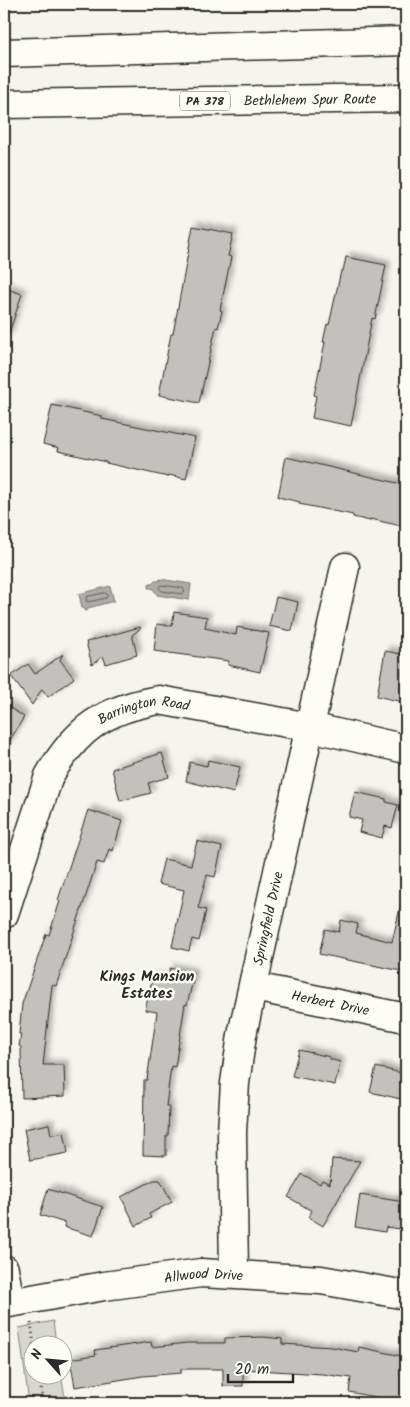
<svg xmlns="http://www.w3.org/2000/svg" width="410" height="1407" font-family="Kalam,sans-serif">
<defs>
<filter id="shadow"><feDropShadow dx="4.5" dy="-4.5" stdDeviation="2.5" flood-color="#0004"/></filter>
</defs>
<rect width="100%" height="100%" fill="#f5f4ef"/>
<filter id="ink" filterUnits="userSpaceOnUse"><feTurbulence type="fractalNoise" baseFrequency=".02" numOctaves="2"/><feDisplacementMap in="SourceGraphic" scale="10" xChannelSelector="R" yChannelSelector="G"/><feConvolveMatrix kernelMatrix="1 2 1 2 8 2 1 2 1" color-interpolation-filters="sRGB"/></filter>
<g filter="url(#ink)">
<!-- green -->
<path fill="#d7d6d2" stroke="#81807e" d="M 53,1321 L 56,1344 L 32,1344 L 32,1374 L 61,1375 L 66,1403 L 29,1403 L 19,1328 Z"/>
<!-- water -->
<path fill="#adaca9" stroke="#797877" d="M 160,579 L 191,584 L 189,600 L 157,595 L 157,594 L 152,588 L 148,588 L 149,584 L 152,584 L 155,581 L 159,581 Z
M 110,586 L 114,601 L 88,608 L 88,610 L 85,611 L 84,608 L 82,608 L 79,594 Z"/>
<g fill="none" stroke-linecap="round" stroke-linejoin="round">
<!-- shore -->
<path stroke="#5f5f5d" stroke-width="1" d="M 161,585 L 183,588 L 185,592 L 182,594 L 162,591 L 159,588 Z
M 105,593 L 108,595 L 106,598 L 88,602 L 86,601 L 87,597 Z"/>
</g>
<!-- building -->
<path fill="#c2c1be" stroke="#2b2b2b" filter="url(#shadow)" d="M 193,226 L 233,234 L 228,256 L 231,257 L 220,310 L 222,311 L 218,328 L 216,327 L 199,403 L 159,395 L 171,334 L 173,334 Z
M 346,257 L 386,265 L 375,319 L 372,318 L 351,426 L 312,418 L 316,396 L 314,395 L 325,342 L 323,342 L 327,324 L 329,325 L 341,271 L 343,271 Z
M 4,288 L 22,294 L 7,339 L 4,338 Z
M 52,405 L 102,416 L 102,419 L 195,438 L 186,479 L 169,475 L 168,477 L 106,463 L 106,462 L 58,451 L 59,448 L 43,444 Z
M 286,457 L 406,485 L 406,527 L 370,519 L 370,521 L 353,517 L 353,515 L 299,504 L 300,502 L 278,497 Z
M 276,597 L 298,602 L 292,631 L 269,626 Z
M 174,612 L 207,617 L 205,628 L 236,635 L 237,627 L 269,633 L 260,672 L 228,665 L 229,661 L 154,651 L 157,624 L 172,626 Z
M 140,627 L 141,628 L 132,635 L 137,655 L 106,664 L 103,656 L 92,665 L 86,642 Z
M 385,651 L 406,655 L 406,703 L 377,696 Z
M 63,654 L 60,660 L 74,678 L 48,697 L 42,689 L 32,705 L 11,676 L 28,664 L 35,674 Z
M 4,704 L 24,717 L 4,750 Z
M 162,753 L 169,777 L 148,783 L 151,793 L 120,801 L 112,769 Z
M 208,760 L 240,767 L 234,793 L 186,781 L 190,762 L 207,766 Z
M 355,792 L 386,799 L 386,802 L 398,805 L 392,828 L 385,826 L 382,838 L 359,832 L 362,820 L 349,817 Z
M 88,810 L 122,821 L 113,851 L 109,849 L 104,864 L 97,862 L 56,986 L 52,985 L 43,1065 L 64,1065 L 65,1096 L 22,1098 L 21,1047 L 19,1046 L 21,1034 L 19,1034 L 22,1004 L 46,934 L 49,935 L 60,901 L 58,900 Z
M 197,841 L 222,847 L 215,877 L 207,875 L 198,908 L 206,910 L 199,941 L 192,939 L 189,951 L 172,947 L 184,890 L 158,884 L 164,859 L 191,865 Z
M 400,908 L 406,909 L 406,972 L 319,954 L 325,929 L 339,932 L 341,920 L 358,924 L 356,933 L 392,942 Z
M 170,968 L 193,973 L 193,980 L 187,1005 L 185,1004 L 175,1067 L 171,1066 L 166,1106 L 169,1106 L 168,1136 L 166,1136 L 166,1156 L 143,1155 L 144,1080 L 147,1080 L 157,1012 L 145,1010 L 153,977 L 167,980 Z
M 299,1050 L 330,1057 L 330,1059 L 340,1062 L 335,1085 L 292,1076 Z
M 376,1067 L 406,1074 L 401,1099 L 370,1092 Z
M 49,1124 L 51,1135 L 64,1132 L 68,1153 L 30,1160 L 24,1129 Z
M 332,1159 L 360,1161 L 323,1226 L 308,1217 L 312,1211 L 288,1197 L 302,1174 L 320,1184 L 322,1180 L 330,1184 Z
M 154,1180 L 160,1180 L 172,1202 L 149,1214 L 151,1218 L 136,1226 L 121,1197 Z
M 48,1189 L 103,1207 L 93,1236 L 64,1227 L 65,1223 L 40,1215 Z
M 360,1195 L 404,1202 L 400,1229 L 386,1227 L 385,1232 L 355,1227 Z
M 264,1337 L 282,1339 L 282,1344 L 332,1347 L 358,1352 L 359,1347 L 406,1357 L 406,1403 L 349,1392 L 351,1378 L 322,1374 L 243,1369 L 243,1386 L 223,1386 L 223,1369 L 181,1369 L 181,1373 L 143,1376 L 75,1387 L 70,1359 L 96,1355 L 95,1350 L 151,1342 L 152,1347 L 187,1343 L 225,1343 L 225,1338 Z"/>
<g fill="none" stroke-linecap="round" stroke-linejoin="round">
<!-- minor casing -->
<g stroke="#2b2b2b" stroke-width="31">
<g id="minor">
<path id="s1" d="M 4,914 L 49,776 C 77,728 105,709 159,700 L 310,727 L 406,749"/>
<path id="s2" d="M 254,987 L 406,1018"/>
<path d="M 4,1269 L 10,1302"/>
<path id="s3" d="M 234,1274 L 232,1132 L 235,1083 L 242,1035 L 345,567"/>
<path id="s4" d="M 4,1304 L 104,1286 L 201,1273 L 321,1280 L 406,1295"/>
</g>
</g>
<!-- highway casing -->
<g stroke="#2b2b2b" stroke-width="31">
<g id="highway">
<path d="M 4,53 L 406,41"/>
<path id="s5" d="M 4,104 L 406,98"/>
</g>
</g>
<!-- path -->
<path stroke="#2b2b2b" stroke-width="3" stroke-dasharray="1 4" stroke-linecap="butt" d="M 31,1323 L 34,1344
M 39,1374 L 43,1403"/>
<!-- minor -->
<use href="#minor" stroke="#fdfcf7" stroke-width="28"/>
<!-- highway -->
<use href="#highway" stroke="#fdfcf7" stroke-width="28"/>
</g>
</g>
<g text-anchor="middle" stroke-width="5" stroke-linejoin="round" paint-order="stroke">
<!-- shield labels -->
<rect fill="#fdfcf7" stroke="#6a6a68" stroke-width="1" x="180" y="91.5" width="50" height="19" rx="4"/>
<g font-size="12" font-weight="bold" fill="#2b2b2b">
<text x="205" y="105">PA 378</text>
</g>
<!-- street labels -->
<g font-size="14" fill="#2b2b2b" stroke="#fdfcf7">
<text dy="5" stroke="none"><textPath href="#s5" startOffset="306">Bethlehem Spur Route</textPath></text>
<text dy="5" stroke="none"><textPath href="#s1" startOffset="268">Barrington Road</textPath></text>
<text dy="5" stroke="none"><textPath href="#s3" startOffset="359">Springfield Drive</textPath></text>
<text dy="5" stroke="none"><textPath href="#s2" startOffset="78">Herbert Drive</textPath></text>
<text dy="5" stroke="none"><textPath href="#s4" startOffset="202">Allwood Drive</textPath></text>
</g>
<!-- neighbourhood labels -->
<g font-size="15" font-weight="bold" fill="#2b2b2b" stroke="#fdfcf7">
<text x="147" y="981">Kings Mansion<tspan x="147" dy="17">Estates</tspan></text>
</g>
</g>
<!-- margin -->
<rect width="410" height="1407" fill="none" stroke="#fdfcf7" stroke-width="20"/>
<rect x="10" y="10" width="390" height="1387" fill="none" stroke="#2b2b2b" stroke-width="2" filter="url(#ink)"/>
<!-- north arrow -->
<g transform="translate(48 1360) rotate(297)"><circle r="24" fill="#fdfcf7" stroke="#a9a8a5"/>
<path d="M0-4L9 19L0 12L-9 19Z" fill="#2b2b2b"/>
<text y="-8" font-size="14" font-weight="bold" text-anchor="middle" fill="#2b2b2b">N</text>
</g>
<!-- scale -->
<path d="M228 1374v8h65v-8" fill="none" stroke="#2b2b2b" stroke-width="2.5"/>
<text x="235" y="1374" font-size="15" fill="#2b2b2b" stroke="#fdfcf7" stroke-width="4" paint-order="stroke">20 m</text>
</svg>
